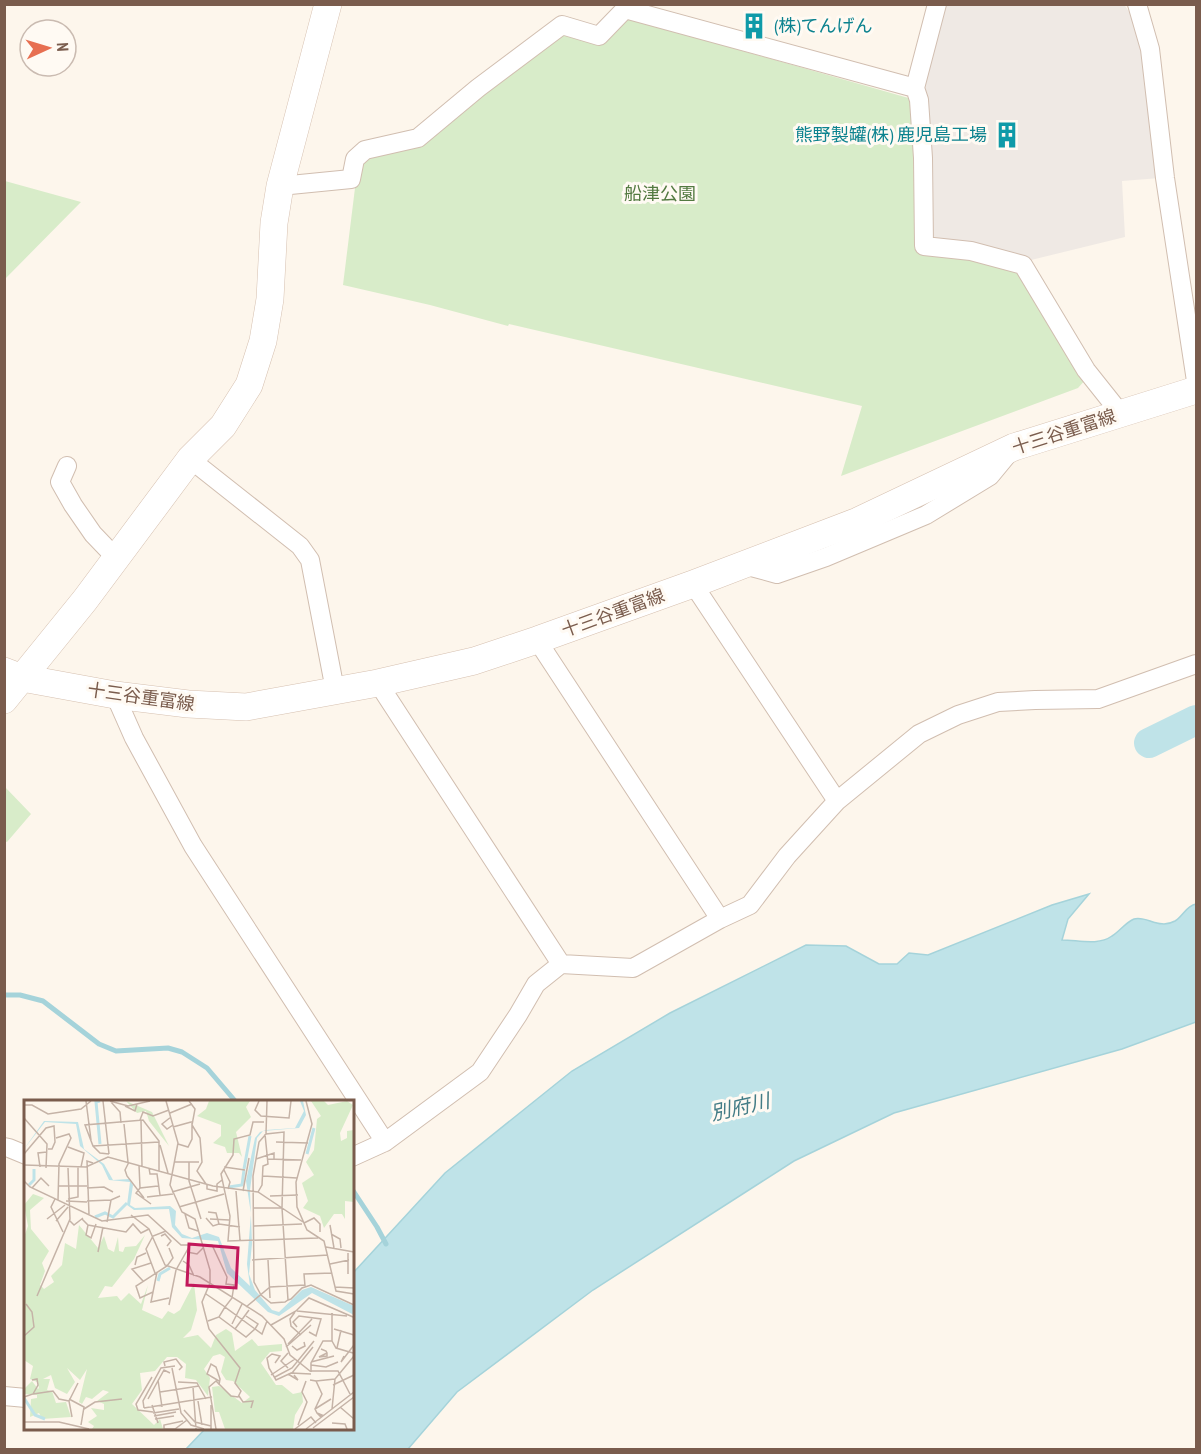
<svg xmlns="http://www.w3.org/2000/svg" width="1201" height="1454" font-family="'PT Sans Narrow','Noto Sans JP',sans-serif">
<rect width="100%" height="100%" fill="#fdf6ec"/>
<!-- industrial -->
<path fill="#efe9e4" d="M 1121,4 L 1125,6 L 1137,23 L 1160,178 L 1122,181 L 1125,237 L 1027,261 L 973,245 L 931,238 L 923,79 L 945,5 Z"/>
<!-- green -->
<path fill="#d8ecc9" d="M 627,18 L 912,99 L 918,252 L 971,256 L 1018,271 L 1086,379 L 1078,388 L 841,476 L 862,406 L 509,324 L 508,326 L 430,305 L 343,285 L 356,180 L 361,163 L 368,154 L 421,144 L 563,32 L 604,44 L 605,38 Z
M 5,181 L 81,202 L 5,279 L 4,181 Z
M 5,787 L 31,814 L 7,842 L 4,841 Z"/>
<!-- water -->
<path fill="#bfe3e8" stroke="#a5d3da" stroke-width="1.5" d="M 1089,894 L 1068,919 L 1062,940 C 1078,940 1098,946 1112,936 C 1119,932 1126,922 1134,919 C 1146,915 1159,930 1175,921 C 1183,916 1186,906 1196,904 L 1196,1022 L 1122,1049 L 894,1113 L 794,1161 L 593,1290 L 457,1392 L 408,1449 L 186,1449 L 205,1429 L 352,1428 L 353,1273 L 445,1173 L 572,1071 L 670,1013 L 806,945 L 846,946 L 879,964 L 897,964 L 909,953 L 928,955 L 1052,905 Z"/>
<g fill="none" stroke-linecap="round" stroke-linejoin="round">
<!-- stream -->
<path stroke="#a5d3da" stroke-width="5" d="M 1149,743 L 1196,727
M 4,995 L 20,995 L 43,1001 L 99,1044 L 116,1051 L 168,1048 L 182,1052 L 207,1068 L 236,1102
M 352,1189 L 377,1227 L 386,1244"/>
<!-- river -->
<path stroke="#bfe3e8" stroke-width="30" d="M 1149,743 L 1196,720"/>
<!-- street casing -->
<g stroke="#d1beb0" stroke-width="20">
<path id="street" d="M 937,4 L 915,88 L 919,100 L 923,158 L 924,246 L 971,251 L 1023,265 L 1086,370 L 1121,414
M 1137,4 L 1150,49 L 1165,178 L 1196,381
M 625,9 L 915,88
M 280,186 L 351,179 L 355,159 L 365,150 L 418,138 L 478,88 L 562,25 L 599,36 L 630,4
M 190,459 L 300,546 L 310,560 L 335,690
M 67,466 L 60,482 L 73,505 L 93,534 L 116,558
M 744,565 L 777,574 L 826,557 L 926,515 L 990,476 L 1009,453
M 693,584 L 837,801
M 537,640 L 720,919
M 378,683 L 561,964
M 115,695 L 134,738 L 193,846 L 385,1142
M 4,1147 L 9,1148 L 26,1155
M 352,1157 L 385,1142 L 480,1072 L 518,1015 L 536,984 L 561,964 L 633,968 L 720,919 L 750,905 L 787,856 L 837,801 L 919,734 L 958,715 L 998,702 L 1035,700 L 1098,699 L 1196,664
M 4,1396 L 26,1398"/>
</g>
<!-- secondary casing -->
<g stroke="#d6c0b0" stroke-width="28">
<path id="secondary" d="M 4,671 L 22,678 L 115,695 L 188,704 L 246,707 L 378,683 L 474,661 L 537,640 L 693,584 L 858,521 L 1014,447 L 1196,390
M 4,700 L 85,600 L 190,459 L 223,426 L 249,385 L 263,341 L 270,299 L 274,223 L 280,186 L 328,4"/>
</g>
<!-- street -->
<use href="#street" stroke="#fff" stroke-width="18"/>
<!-- secondary -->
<use href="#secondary" stroke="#fff" stroke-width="27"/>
</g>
<!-- icons -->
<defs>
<g id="building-bare" transform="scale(2.07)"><path d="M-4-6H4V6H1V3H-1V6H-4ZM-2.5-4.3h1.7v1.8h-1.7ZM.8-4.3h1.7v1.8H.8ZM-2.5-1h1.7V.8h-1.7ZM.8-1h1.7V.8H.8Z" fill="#0f9aa8" stroke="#fffaf3" stroke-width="2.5" paint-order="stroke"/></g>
</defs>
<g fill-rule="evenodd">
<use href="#building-bare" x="754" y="26"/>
<use href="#building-bare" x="1007" y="135"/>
</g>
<g text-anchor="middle" stroke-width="6" stroke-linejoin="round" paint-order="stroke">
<!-- culture labels -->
<g font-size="18" fill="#0d838f" stroke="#fffaf3" text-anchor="start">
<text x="774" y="32">(株)てんげん</text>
<text x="987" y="141" text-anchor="end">熊野製罐(株) 鹿児島工場</text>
</g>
<!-- park labels -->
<g font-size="18" fill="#537a41" stroke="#fffaf3">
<text x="660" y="200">船津公園</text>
</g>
<!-- street labels -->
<g font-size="18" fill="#7a5c4d" stroke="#fffaf3">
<text transform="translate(1064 432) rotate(-18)" y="6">十三谷重富線</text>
<text transform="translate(613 613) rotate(-20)" y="6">十三谷重富線</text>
<text transform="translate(141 697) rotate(8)" y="6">十三谷重富線</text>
</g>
<!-- water labels -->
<g font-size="20" font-style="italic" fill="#437c86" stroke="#fffaf3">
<text transform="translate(740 1107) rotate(-13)" y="7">別府川</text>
</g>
</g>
<!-- overview -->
<g transform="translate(24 1100)">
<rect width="330" height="330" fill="#fdf6ec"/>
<path d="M 102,1 L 128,12 L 145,46 L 125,21 L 122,11 L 113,13 ZM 185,1 L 226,1 L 222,7 L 227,17 L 212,32 L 218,57 L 215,53 L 203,53 L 201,47 L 189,43 L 197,36 L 197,25 L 173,16 L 182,9 ZM 287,1 L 300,1 L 304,5 L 323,1 L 329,5 L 316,33 L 317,41 L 323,38 L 323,31 L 330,30 L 330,102 L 321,101 L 321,119 L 318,114 L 310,114 L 300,128 L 296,116 L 279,108 L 284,101 L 278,83 L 290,75 L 282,62 L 290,50 L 293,19 L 297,16 ZM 9,94 L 20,98 L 6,110 L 7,129 L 25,151 L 18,163 L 21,171 L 16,185 L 20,189 L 30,182 L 27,176 L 38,165 L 41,143 L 52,149 L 55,125 L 74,148 L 80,136 L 84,149 L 90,152 L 94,137 L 95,151 L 99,152 L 101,147 L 112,146 L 121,135 L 110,159 L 88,187 L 81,186 L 74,198 L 93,196 L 97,201 L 105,193 L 117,204 L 124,185 L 118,210 L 138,219 L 144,211 L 150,214 L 156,210 L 170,183 L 173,210 L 167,230 L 159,238 L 174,235 L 187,248 L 192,235 L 202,229 L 208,233 L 211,251 L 228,239 L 234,246 L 258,244 L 258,251 L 246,252 L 237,263 L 252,285 L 258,285 L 269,294 L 278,292 L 279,302 L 271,315 L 269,329 L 201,329 L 195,312 L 191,312 L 188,287 L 195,286 L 218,303 L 226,297 L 209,281 L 202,280 L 197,272 L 201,257 L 196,254 L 189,256 L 180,269 L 186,278 L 184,296 L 172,280 L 161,278 L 162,264 L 153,257 L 143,257 L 131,271 L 116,273 L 118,290 L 108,304 L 130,325 L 136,319 L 139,329 L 68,329 L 70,326 L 64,322 L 73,316 L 67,308 L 80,310 L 80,304 L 73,301 L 85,292 L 79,290 L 68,299 L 62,297 L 58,304 L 55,302 L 63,269 L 56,280 L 43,268 L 51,282 L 43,294 L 31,288 L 27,275 L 19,279 L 26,279 L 23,290 L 28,291 L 32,303 L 42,302 L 47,317 L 18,319 L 15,313 L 6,317 L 7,299 L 13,298 L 13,295 L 0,294 L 0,289 L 8,281 L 14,289 L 15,288 L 13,282 L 6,279 L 9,266 L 0,260 L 0,137 L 4,126 L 0,105 Z" fill="#d8ecc9"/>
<path d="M 276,1 L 279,1 L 282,15 L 275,28 L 239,31 L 233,38 L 226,90 L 228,144 L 225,174 L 231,190 L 248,210 L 255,212 L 278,190 L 287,187 L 330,206 L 330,215 L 288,193 L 255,216 L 244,212 L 203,173 L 194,141 L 158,138 L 148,127 L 145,109 L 110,110 L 103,105 L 106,82 L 85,80 L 78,65 L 56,46 L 52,24 L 21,22 L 0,49 L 20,21 L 54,22 L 60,49 L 80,64 L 89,80 L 105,79 L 109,85 L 106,105 L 111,108 L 146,106 L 152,111 L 151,125 L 158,134 L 168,138 L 183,133 L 195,137 L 207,168 L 226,186 L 223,164 L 227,114 L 222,81 L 231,38 L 236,32 L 242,30 L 271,28 L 280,11 Z" fill="#bfe3e8"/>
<path fill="none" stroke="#bfe3e8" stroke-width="3" d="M 76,1 L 72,2 L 76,44M 283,54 L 290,28M 220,69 L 226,36M 5,85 L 10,80 L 10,69M 205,87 L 218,85 L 220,70M 71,117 L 81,113 L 89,117 L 103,103M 134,181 L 136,174 L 146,168M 0,298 L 11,315 L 21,319"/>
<path fill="none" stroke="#c5b3a7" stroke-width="1.5" d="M 62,1 L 67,40M 79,1 L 85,54M 86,1 L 104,6 L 126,1M 142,1 L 154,43 L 146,85 L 158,112 L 171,119 L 186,170 L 186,183 L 178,202 L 185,229 L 216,268 L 211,283 L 217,291 L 214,297 L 207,296 L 192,281 L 185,287 L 192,329M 165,1 L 171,9 L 168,25 L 176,38 L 178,62 L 173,71 L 182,84M 235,1 L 231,10 L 237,16 L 265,18 L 267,1M 282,1 L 288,24 L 272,82 L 273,107 L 283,130 L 300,141 L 312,191 L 330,194M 87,2 L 96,12 L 97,23M 0,5 L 8,5 L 24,14 L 57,9 L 67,1M 101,6 L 111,11 L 113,4M 146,13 L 168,4M 147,17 L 138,24 L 143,29 L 149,25M 0,18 L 23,44 L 22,68M 116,20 L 119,12 L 129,16 L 145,10M 117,20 L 118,66M 240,22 L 229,22 L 226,35 L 210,39 L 209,55 L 197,74 L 206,116 L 204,141 L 294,138M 100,24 L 104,62M 149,27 L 167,22M 242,34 L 243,1M 32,38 L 45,34 L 47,38 L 35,64 L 34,100M 252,42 L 284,43M 154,44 L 164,47 L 168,39 L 168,21M 136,45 L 144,73M 69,46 L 135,42M 44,47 L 60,53 L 57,67M 0,54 L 22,28 L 30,26 L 31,42 L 28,49 L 24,49M 85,54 L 76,53 L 69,46 L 61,25 L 119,20 L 135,41 L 135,71M 232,59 L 250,53 L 250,59M 243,59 L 277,60M 105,62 L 101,70 L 103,76 L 120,98M 150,62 L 175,62M 165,62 L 165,81 L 177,119M 0,65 L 62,67 L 84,57 L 189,86 L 234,92 L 279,122M 115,65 L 116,88M 16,67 L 14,53 L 23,52M 200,67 L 221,70M 125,68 L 126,74 L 133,74 L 136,95M 200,70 L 206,82 L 204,89M 239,76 L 273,78M 0,81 L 6,87 L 78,121 L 124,115 L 157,145 L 188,145 L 203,177 L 202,184 L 210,185 L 208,198 L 201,207 L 231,229M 183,85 L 183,89 L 193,91 L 193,84 L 198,80M 35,86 L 63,86M 8,88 L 17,78 L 25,86M 63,88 L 80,87 L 89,92M 212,91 L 216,140M 219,91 L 225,58M 148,92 L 176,84M 234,92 L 238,85 L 239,66 L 244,64 L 241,34M 246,96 L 274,95M 123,97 L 149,94M 31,99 L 27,107 L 39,132M 44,99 L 54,97 L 54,67M 42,101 L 63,102M 63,101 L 87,100 L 96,96M 127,104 L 112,93 L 116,88 L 134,86M 155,107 L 200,94M 229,108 L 258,108M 65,114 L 63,61 L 69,63M 161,114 L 165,128 L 174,131M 107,115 L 125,129 L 141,165 L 176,177 L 238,216 L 260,239 L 266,255 L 286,271 L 314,271 L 326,294M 182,118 L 189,126 L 195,124 L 192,113 L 184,112M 23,119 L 41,105M 58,119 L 64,125 L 102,132 L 109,124 L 117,133 L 125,129M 186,119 L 205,120M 45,120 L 50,125 L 59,118M 32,121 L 44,107M 83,122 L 87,100M 280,123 L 290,118 L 296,124 L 296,132M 195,124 L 216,127M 64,125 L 62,135 L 67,138 L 72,124M 306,125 L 310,148M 229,126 L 278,124M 307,134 L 316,139 L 317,148M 137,136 L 141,134 L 147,141 L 143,146M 302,147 L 330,152M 74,152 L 79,127M 163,152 L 173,154 L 179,148M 324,153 L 324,174M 228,160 L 304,155M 244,160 L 246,198M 159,161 L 165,165 L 170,176M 306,164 L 325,160M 111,165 L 113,157 L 122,153M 133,172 L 127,202 L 145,198M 131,173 L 122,149 L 129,136 L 142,131M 119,181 L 108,169 L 127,163M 281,186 L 280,174 L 308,173M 311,187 L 330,188M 129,192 L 116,198 L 112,186 L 143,166 L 149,158 L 145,148M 182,194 L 201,207 L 195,217 L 184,221M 13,196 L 46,119 L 44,68M 264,200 L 258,108 L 260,32 L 242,34 L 235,42 L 229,76 L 230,182 L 237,195 L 247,203 L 261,202 L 264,200 L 267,199 L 278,188 L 287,185 L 330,205M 145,205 L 152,170 L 165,147M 222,207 L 246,187 L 281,185M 273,211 L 323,216M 271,212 L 266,219 L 267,226 L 277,235M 222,216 L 234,224 L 231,229M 195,217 L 222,237 L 231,229 L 238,234 L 243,221M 208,224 L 218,204M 247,225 L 272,211 L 285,198 L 329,217M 273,227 L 269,222 L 275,216 L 297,219 L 292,236 L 285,232M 211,229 L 225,210M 310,229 L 330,235M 0,236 L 10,227 L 8,212 L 2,204M 308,241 L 308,213M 308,241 L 312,248 L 329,253M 264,244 L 288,219M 268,246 L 273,250 L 281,246 L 280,242M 262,247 L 287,225M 313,248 L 317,230M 297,249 L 302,251 L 303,253 L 303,256 L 295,257 L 303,253M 264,253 L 257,261 L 264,268M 320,256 L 317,262 L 330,245M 287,262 L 310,256M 251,263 L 256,256 L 248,254 L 243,258 L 245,268 L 252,280 L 267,273 L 287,274M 287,265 L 302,267 L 314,262M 141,266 L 140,262 L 152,259 L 158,267 L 155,270M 148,268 L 157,313 L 167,325 L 180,329M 287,272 L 287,263 L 299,241 L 308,241M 268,273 L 289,247M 264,274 L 274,280 L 270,275M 247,275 L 271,259M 128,277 L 112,304 L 114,310 L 129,312M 251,277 L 268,268 L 290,241M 134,280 L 138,307M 286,280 L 292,281 L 298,294 L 291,309 L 293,313 L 296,316 L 298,315 L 293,313M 195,281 L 183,274 L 187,264 L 192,267 L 196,279 L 195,285M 292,281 L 311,279M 154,282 L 173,283 L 182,299M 309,285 L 330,275M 169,287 L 172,329M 136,292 L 175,286M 9,294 L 29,291 L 35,299 L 45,301M 215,296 L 219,302 L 229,301 L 227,308M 0,297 L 9,294 L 14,285 L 13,279 L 8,280M 45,299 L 60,307 L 57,325M 124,299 L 140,270 L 146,273M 174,301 L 178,325M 128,305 L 134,323M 187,305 L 187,329M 316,307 L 330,319M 120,308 L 188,297M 120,308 L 119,301 L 137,268 L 151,266M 60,309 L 71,302 L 98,299M 291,309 L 307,299M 308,309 L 311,279 L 330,256M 160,310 L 171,322 L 187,326M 129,313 L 155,309M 130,316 L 152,312M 48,317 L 45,301 L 54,283M 131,319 L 150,316M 0,322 L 35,322 L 65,329M 308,323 L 321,324 L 323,329M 274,325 L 283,302 L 278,292 L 282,281M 289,328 L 330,297M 140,329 L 151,329 L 163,320M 140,329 L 140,325 L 159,321M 271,329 L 287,317 L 292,323M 282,329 L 330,292"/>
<path fill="#c2185b" fill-opacity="0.15" stroke="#c2185b" stroke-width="3" d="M 165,144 L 214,148 L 212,188 L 163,185 Z"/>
<rect width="330" height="330" fill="none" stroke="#7a5c4d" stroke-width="3"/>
</g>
<!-- border -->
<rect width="1201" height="1454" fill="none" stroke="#7a5c4d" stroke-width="12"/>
<!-- north arrow -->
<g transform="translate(48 48) rotate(86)"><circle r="28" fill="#fffaf3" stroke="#cabbb1" stroke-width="1.5"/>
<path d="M0-4.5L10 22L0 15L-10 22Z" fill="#e76f51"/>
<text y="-9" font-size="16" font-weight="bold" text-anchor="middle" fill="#7a5c4d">N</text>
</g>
</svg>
